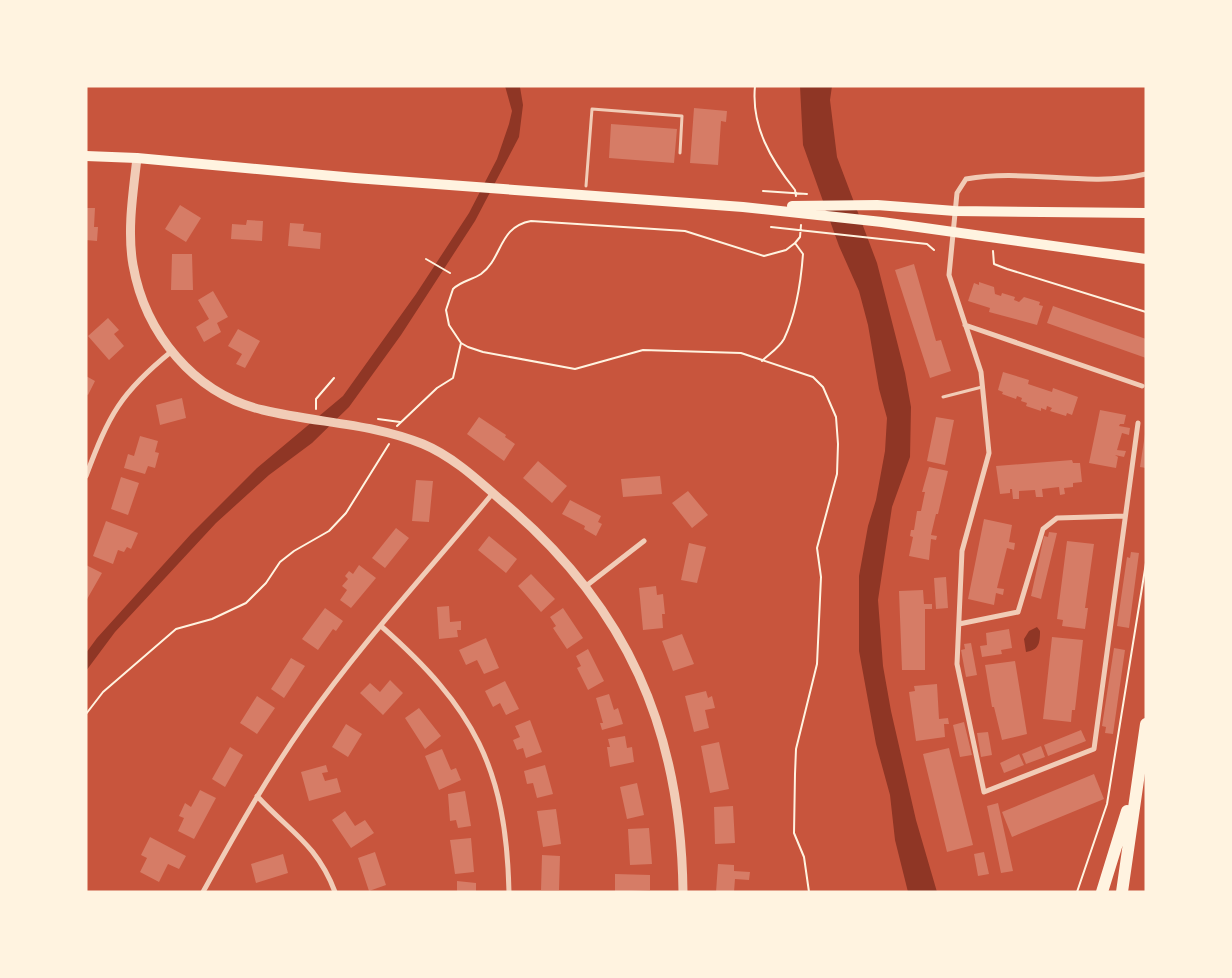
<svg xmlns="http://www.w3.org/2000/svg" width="1232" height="978" font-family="'IBM Plex Sans',sans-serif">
<rect width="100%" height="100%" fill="#c8553d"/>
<!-- water -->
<path fill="#8f3625" d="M 505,86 L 520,87 L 523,105 L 519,137 L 475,221 L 401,335 L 349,407 L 312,443 L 269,475 L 216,523 L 115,632 L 86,671 L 86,653 L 97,638 L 191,534 L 257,468 L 343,396 L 416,294 L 469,213 L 497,159 L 509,124 L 512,111 Z
M 800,86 L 832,86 L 830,100 L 837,157 L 877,263 L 905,373 L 911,407 L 910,457 L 892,507 L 878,600 L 883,666 L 891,711 L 916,820 L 937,892 L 908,892 L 895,840 L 890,795 L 876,744 L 859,651 L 859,576 L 868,526 L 876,500 L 885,451 L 887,418 L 879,389 L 868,325 L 859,291 L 839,246 L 803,145 Z
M 1037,627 L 1040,631 C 1040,643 1039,650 1026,652 L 1024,639 L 1029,631 Z"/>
<!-- building -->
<path fill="#d67c66" d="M 694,108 L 727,111 L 726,122 L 721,121 L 718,165 L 690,163 Z
M 611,124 L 677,129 L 674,163 L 609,158 Z
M 180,205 L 201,218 L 186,242 L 165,229 Z
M 86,208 L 95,208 L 94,227 L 98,227 L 97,241 L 86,240 Z
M 247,220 L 263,221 L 262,241 L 231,239 L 232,224 L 246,225 Z
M 290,223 L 304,224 L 303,231 L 321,233 L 320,249 L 288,246 Z
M 172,254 L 192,254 L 193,290 L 171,290 Z
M 914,264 L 936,341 L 941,340 L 951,371 L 930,378 L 895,270 Z
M 979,282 L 994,287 L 995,294 L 1001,296 L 1002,293 L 1015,297 L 1014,300 L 1019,302 L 1024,297 L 1040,302 L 1039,305 L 1043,306 L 1037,325 L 989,312 L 990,308 L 968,301 L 974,283 L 979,285 Z
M 213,291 L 228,317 L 217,323 L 221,332 L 204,342 L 196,327 L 209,319 L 198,300 Z
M 1053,306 L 1146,339 L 1146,358 L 1047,323 Z
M 108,318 L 119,330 L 114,334 L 124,346 L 109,360 L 88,336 Z
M 238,329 L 260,341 L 245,368 L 236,364 L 242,354 L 228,346 Z
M 1003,372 L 1029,380 L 1028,384 L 1052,392 L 1053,388 L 1078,397 L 1072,415 L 1067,413 L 1066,416 L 1050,411 L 1052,408 L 1047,406 L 1046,410 L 1041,408 L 1041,411 L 1026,406 L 1027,403 L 1021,401 L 1022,398 L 1017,396 L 1016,399 L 1002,394 L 1003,392 L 998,390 Z
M 86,376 L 95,381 L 88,395 L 86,394 Z
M 182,398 L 186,418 L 160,425 L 156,405 Z
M 1100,410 L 1126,415 L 1124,424 L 1120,424 L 1119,426 L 1130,428 L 1129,435 L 1122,433 L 1117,450 L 1126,451 L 1124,457 L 1115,455 L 1118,457 L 1116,468 L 1089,463 Z
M 479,417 L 506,435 L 505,437 L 515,444 L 504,461 L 467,434 Z
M 936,417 L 954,420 L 945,465 L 927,461 Z
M 1145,434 L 1146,434 L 1146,468 L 1140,467 Z
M 140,436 L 158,441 L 155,452 L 159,453 L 155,468 L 148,466 L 145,474 L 124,468 L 128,454 L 134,456 Z
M 1072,460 L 1073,463 L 1080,463 L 1082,482 L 1073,483 L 1073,487 L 1064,488 L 1065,494 L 1060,495 L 1059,487 L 1042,489 L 1043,497 L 1036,497 L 1035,490 L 1019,491 L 1019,499 L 1013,499 L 1012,489 L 1010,489 L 1010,493 L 1000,494 L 996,466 Z
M 538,461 L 567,486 L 552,503 L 523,478 Z
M 929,467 L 948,471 L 938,514 L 936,514 L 931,535 L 937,536 L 936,540 L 931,539 L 929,560 L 909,556 L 913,537 L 910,536 L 911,530 L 914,530 L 917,511 L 921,511 L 925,492 L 922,492 Z
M 660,476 L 662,494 L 623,497 L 621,479 Z
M 121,477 L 139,483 L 128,515 L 111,509 Z
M 416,480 L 433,481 L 429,522 L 412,521 Z
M 688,491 L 708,515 L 692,528 L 672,503 Z
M 570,500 L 601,516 L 598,522 L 602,524 L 596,536 L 584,529 L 585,526 L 562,514 Z
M 984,519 L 1012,525 L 1009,542 L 1015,543 L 1014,550 L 1007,548 L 997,588 L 1004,589 L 1003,595 L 996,593 L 994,605 L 968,599 Z
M 106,521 L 138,533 L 131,549 L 127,547 L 124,552 L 118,550 L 113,564 L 93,556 Z
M 396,528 L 409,538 L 385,568 L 372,558 Z
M 1049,532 L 1057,533 L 1041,599 L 1031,596 L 1044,536 L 1048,537 Z
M 489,536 L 517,559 L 506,573 L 478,550 Z
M 1067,541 L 1094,544 L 1085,608 L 1088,608 L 1085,629 L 1062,626 L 1063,620 L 1057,619 Z
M 689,543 L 706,547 L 697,583 L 681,580 Z
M 1131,552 L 1139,553 L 1129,628 L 1117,626 L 1127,557 L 1130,558 Z
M 86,565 L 102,573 L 86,601 Z
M 359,565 L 376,578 L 351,608 L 340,600 L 347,590 L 342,586 L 348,579 L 345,576 L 349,571 L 353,574 Z
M 531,574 L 555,599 L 541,612 L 518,586 Z
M 946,577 L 948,608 L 936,609 L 934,578 Z
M 656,586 L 657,595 L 663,594 L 665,614 L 662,614 L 663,628 L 643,630 L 639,588 Z
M 923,590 L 924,604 L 932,604 L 932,609 L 925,609 L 925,670 L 902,670 L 899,591 Z
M 449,606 L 450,622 L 461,621 L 461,630 L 457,630 L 458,637 L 439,639 L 437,607 Z
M 325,608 L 343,621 L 336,631 L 333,629 L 318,650 L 302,639 Z
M 563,608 L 583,638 L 567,649 L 553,628 L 556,626 L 550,617 Z
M 1009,629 L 1012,648 L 1001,650 L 1002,654 L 982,657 L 980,646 L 987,645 L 986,633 Z
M 682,634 L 694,664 L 673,671 L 662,641 Z
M 1052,637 L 1083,640 L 1075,710 L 1072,710 L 1071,722 L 1043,719 Z
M 486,638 L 499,668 L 484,674 L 477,660 L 466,665 L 459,650 Z
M 971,643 L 977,675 L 966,677 L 961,650 L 965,649 L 964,644 Z
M 1114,648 L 1125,650 L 1113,734 L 1105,733 L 1106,727 L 1102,726 Z
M 588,649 L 604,681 L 588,690 L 577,668 L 581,666 L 576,656 Z
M 291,658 L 305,666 L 284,698 L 271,689 Z
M 1015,661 L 1027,734 L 1002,740 L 994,707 L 992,707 L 985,665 Z
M 390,680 L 403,693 L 383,715 L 360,693 L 370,683 L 380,692 Z
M 505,681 L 519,709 L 506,715 L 500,703 L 493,707 L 485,691 Z
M 937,684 L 939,719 L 948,718 L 949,724 L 944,724 L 945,737 L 916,741 L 909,692 L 915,691 L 914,686 Z
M 706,691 L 708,698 L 712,696 L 715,708 L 705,710 L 709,728 L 694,732 L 685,696 Z
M 609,694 L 614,710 L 618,708 L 623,724 L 602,730 L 600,723 L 603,723 L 596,698 Z
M 257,696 L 275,708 L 257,734 L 240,723 Z
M 419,708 L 441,736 L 425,749 L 405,718 Z
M 530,720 L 542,752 L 526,758 L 523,748 L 517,750 L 513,740 L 520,737 L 515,726 Z
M 964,722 L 972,755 L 960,757 L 953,725 Z
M 346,724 L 362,734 L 348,757 L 332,747 Z
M 1081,730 L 1086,741 L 1048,756 L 1044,745 Z
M 988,732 L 992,755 L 981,757 L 977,733 Z
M 625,736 L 627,748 L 632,747 L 634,762 L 610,767 L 607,747 L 610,747 L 608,739 Z
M 719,742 L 729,789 L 710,793 L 701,746 Z
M 1041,746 L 1045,757 L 1026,764 L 1022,754 Z
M 230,747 L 243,755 L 225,787 L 212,779 Z
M 949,748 L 973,845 L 947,852 L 923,754 Z
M 442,749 L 451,770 L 456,768 L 461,780 L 439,790 L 425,756 Z
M 1019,754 L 1024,765 L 1004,773 L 1000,763 Z
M 326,765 L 328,772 L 322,773 L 325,781 L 337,778 L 341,792 L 309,801 L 301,772 Z
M 545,765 L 553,794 L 537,798 L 533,783 L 527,784 L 524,771 Z
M 1094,774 L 1104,799 L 1012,837 L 1002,812 Z
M 637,783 L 644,815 L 627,819 L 620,787 Z
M 200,790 L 216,798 L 194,839 L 178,831 L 184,818 L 179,816 L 185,803 L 191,807 Z
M 465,791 L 471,826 L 458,828 L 456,820 L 450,821 L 448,794 Z
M 998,803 L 1013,871 L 1001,873 L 987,806 Z
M 733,806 L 735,843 L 715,844 L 714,807 Z
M 556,809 L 561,844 L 543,847 L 537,811 Z
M 345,811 L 355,826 L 365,820 L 374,833 L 351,848 L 332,820 Z
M 649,828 L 652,864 L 630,865 L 628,829 Z
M 150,837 L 186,856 L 179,869 L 168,864 L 159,882 L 140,872 L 147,858 L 141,855 Z
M 471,838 L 474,872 L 455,874 L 450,840 Z
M 375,852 L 386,885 L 369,891 L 358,858 Z
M 984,852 L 989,874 L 978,876 L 974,854 Z
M 283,854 L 288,873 L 256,883 L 251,864 Z
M 542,855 L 560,856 L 559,890 L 541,890 Z
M 718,864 L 734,865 L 734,871 L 750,872 L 749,880 L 735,879 L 734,892 L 716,892 Z
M 615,874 L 650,875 L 650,890 L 615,892 Z
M 457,881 L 476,883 L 476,892 L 457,892 Z"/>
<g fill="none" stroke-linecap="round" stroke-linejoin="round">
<!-- path -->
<path stroke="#fff3e0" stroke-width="2" d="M 755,86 C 751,126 771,160 795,190 L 796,196
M 763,191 L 807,194
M 771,227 L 927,244 L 934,250
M 795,243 L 786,250 L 764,256 L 685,231 L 531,221 C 498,227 503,258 481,274 C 472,280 461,281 453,289 L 446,310 L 449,325 L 461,343 L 468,347 L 483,352 L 575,369 L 643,350 L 741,353 L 813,377 L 823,387 L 836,417 L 838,444 L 837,474 L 817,548 L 821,577 L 817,664 L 796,749 L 795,774 L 794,833 L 804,857 L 809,892
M 993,251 L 994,264 L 1007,269 L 1146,312
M 426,259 L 450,273
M 762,361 C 769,354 779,348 784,339 C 796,314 801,281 803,254 L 795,243 L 800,237 L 801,225
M 316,409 L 316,399 L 334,378
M 378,419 L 400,422
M 397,426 L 437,388 L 453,378 L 461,343
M 86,714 L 103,692 L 176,629 L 212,619 L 246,603 L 266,583 L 280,562 L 294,551 L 329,531 L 346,513 L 389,444
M 1077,892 L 1107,804 L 1146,563"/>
<!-- service -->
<path stroke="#f1ccb7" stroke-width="3" d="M 586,186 L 592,109 L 682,116 L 680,153
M 943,397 L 982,387"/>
<!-- minor -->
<path stroke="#f1ccb7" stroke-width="5" d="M 965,325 L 1142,386
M 1138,423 L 1094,749 L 984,792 L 957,664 L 962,551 L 989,453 L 981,372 L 949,275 L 957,193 L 966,179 C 1026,168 1086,188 1146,174
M 86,476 C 109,415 120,393 172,351
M 586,586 L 644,541
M 959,624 L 1018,612 L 1043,529 L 1057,518 L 1125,516
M 381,626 C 474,708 506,767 509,892
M 257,796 C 289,831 317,844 335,892
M 203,892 C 235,834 267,777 305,723 C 362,642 430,569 493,493"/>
<!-- tertiary -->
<path stroke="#f1ccb7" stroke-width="9" d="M 137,158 C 133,193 127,231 133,265 C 145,333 194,394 263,410 C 316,423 372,423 423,444 C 452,456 478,480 502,501 C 627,606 681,729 683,892"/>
<!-- secondary -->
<path stroke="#fff3e0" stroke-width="10" d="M 86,156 L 137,158 L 355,178 L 743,207 L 882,222 L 1146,259
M 792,206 L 877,205 L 955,211 L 1146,213"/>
<!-- motorway -->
<path stroke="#fff3e0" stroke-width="12" d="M 1102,892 L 1127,811
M 1122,892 L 1146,724"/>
</g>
<!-- border -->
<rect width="1232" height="978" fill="none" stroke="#fff3e0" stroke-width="175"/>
</svg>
